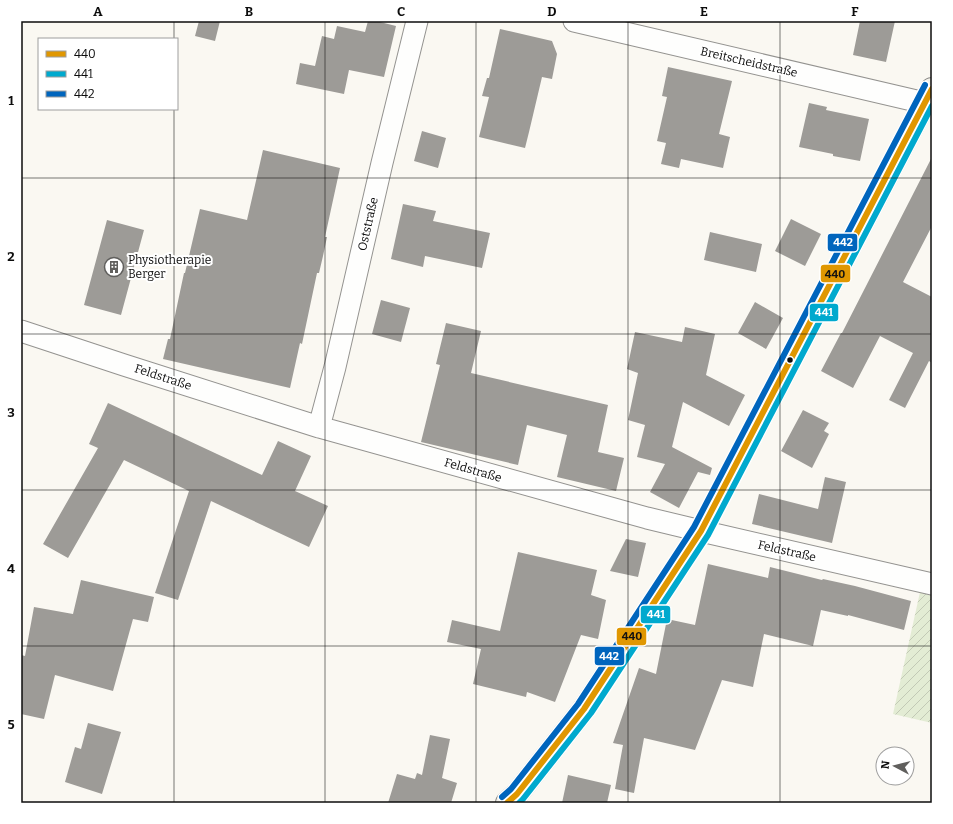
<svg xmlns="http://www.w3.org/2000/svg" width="953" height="824" font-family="Bitter,serif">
<defs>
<pattern id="garden-furrows" width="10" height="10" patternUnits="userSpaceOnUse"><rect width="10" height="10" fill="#e3ecd4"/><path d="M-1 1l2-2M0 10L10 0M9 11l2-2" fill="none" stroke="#c2c9b5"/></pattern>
</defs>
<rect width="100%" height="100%" fill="#faf8f2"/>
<!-- garden -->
<path fill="url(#garden-furrows)" d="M 920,592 L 932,594 L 932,723 L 893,714 Z"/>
<!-- building -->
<path fill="#9d9b97" d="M 199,21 L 220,21 L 215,41 L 195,36 Z
M 368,21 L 376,21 L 396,26 L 384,77 L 349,70 L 344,94 L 296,84 L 300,63 L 315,66 L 322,36 L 334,39 L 337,26 L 365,32 Z
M 860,21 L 895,21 L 886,62 L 853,55 Z
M 500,29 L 552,41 L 557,54 L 552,79 L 542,77 L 529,132 L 525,148 L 479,137 L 489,97 L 482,96 L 487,78 L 489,78 Z
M 668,67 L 732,81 L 719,134 L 730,137 L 723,168 L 681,159 L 679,168 L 661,164 L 666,143 L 657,141 L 667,97 L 662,96 Z
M 809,103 L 827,107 L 826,110 L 869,119 L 860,161 L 833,156 L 833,154 L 799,147 Z
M 422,131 L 446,138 L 438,168 L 414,161 Z
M 263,150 L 340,168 L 325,237 L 327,237 L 323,256 L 319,273 L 317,273 L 302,344 L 300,343 L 290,388 L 163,359 L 168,339 L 170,339 L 184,273 L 185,273 L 200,209 L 247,220 Z
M 932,157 L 932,226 L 903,282 L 932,297 L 932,363 L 929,361 L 905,408 L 889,400 L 913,353 L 880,336 L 853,388 L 821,371 L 841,333 L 842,333 Z
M 403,204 L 436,211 L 433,221 L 490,233 L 482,268 L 425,256 L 423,267 L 391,259 Z
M 791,219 L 821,234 L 805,266 L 775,251 Z
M 107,220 L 144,230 L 121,315 L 84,305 Z
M 710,232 L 762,244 L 756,272 L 704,260 Z
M 381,300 L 410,308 L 401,342 L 372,334 Z
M 755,302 L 783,318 L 766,349 L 738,333 Z
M 446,323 L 481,331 L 471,373 L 608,405 L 598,452 L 624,458 L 616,491 L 557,477 L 567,435 L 527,425 L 518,465 L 421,442 L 440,365 L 436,364 Z
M 685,327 L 715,334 L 706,375 L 745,395 L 729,426 L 683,402 L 672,447 L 712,468 L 710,475 L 698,472 L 679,508 L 650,492 L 665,464 L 637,457 L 645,425 L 628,420 L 638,373 L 627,369 L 635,332 L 682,342 Z
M 108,403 L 262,475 L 278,441 L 311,456 L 295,491 L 328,506 L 309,547 L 211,501 L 178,600 L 155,593 L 189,491 L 124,460 L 68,558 L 43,544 L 98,448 L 89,444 Z
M 803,410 L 829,423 L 824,431 L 829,434 L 812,468 L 781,451 Z
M 825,477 L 846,482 L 832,543 L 752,524 L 759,494 L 818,509 Z
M 626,539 L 646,543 L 638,577 L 610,571 Z
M 518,552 L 597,570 L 591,595 L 606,600 L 598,639 L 581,635 L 555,702 L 527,692 L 526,697 L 473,684 L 481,649 L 447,642 L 452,620 L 500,631 Z
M 708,564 L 768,578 L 770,567 L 822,580 L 823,579 L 855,586 L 911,601 L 904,630 L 848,615 L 848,616 L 821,610 L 813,646 L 764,634 L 753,687 L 722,680 L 695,750 L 644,738 L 634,793 L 615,789 L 623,745 L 613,743 L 639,668 L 656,674 L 667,619 L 695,625 Z
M 81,580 L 154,597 L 148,622 L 133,619 L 113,691 L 55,675 L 44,719 L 21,714 L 21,655 L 25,656 L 34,607 L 73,614 Z
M 88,723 L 121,732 L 102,794 L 65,782 L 75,747 L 81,749 Z
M 430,735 L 450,739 L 442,778 L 457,783 L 451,803 L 388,803 L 397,774 L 415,779 L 417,773 L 422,775 Z
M 568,775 L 611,785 L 607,803 L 562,803 Z"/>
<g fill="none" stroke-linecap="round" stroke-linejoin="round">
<!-- street casing -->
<g stroke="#949390" stroke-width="23">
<path id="street" d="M 574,21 L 925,103
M 21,331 L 124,365 L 319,427 L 647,518 L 701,531 L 932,584
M 319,427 L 335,367 L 382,163 L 417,21"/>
</g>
<!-- secondary casing -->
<g stroke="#8a8987" stroke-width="24">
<path id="secondary" d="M 507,803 L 517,794 L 584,709 L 701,531 L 932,89"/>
</g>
<!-- street -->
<use href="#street" stroke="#fefefd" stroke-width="21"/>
<!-- secondary -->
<use href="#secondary" stroke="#f3f2ea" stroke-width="22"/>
<!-- bus-1 casing -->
<g stroke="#fff" stroke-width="9">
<path id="bus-1" d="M 507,803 L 517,794 L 584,709 L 701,531 L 932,89"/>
</g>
<!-- bus-2 casing -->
<g stroke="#fff" stroke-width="9">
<path id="bus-2" d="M 519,803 L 523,799 L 591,713 L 708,535 L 932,106"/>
</g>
<!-- bus-3 casing -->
<g stroke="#fff" stroke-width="9">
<path id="bus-3" d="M 502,797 L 511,789 L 578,704 L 694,527 L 925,85"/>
</g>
<!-- bus-1 -->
<use href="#bus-1" stroke="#e09701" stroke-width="6"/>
<!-- bus-2 -->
<use href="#bus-2" stroke="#00a9ce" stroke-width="6"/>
<!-- bus-3 -->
<use href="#bus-3" stroke="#0065bd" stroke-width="6"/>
</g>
<!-- grid -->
<path fill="none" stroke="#0d0d0d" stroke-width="1" stroke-opacity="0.55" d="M 174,21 L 174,39M 325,21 L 325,803M 476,21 L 476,803M 628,21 L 628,803M 780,21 L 780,803M 174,109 L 174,803M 21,178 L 932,178M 21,334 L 932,334M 21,490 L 932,490M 21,646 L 932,646"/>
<!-- icons -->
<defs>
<g id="building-ring" transform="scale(1)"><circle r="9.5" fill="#fff" stroke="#605f5d" stroke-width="1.5"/><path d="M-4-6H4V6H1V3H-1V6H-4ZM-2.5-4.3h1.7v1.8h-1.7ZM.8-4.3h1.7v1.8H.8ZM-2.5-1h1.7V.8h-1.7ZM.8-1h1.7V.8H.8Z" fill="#605f5d"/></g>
</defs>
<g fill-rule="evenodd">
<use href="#building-ring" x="114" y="267"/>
</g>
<!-- markers -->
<circle fill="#0d0d0d" stroke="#fff" stroke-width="1.5" cx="790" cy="360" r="3.5"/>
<g text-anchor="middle" stroke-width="4" stroke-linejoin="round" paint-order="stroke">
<!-- street labels -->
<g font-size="12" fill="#0d0d0d" stroke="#fff">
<text transform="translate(749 62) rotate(13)" y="4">Breitscheidstraße</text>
<text transform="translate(368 224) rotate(-77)" y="4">Oststraße</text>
<text transform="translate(163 377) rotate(18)" y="4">Feldstraße</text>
<text transform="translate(473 470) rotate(16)" y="4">Feldstraße</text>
<text transform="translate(787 551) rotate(13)" y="4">Feldstraße</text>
</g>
<!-- poi labels -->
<g font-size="12" fill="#0d0d0d" stroke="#fff" text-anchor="start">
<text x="128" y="264">Physiotherapie<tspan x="128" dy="14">Berger</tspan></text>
</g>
</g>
<g stroke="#fff" stroke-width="1.5">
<rect x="827" y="233" width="31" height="19" rx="4" fill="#0065bd"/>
<rect x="820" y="264" width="31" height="19" rx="4" fill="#e09701"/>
<rect x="809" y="303" width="30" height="19" rx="4" fill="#00a9ce"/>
<rect x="640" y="605" width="31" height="19" rx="4" fill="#00a9ce"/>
<rect x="616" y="627" width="31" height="19" rx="4" fill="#e09701"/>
<rect x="594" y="646" width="31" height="20" rx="4" fill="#0065bd"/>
</g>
<g font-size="11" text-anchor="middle" font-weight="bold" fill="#fff">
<text x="843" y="246">442</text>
<text x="824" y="316">441</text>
<text x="656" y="618">441</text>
<text x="609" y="660">442</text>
</g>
<g font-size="11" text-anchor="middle" font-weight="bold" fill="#111">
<text x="835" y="278">440</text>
<text x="632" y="640">440</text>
</g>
<!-- border -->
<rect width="953" height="824" fill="none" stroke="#ffffff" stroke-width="44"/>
<!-- legend -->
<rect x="38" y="38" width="140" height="72" fill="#ffffff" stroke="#9e9e9e"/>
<rect x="46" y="51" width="20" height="6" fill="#e09701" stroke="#9e9e9e"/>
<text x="74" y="58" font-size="12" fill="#0d0d0d">440</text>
<rect x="46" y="71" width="20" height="6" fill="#00a9ce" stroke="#9e9e9e"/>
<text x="74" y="78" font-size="12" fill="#0d0d0d">441</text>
<rect x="46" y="91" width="20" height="6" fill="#0065bd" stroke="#9e9e9e"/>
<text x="74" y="98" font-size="12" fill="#0d0d0d">442</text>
<!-- north arrow -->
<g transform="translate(895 766) rotate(277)"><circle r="19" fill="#ffffff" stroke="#9e9e9e"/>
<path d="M0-3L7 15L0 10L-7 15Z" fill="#605f5d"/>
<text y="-6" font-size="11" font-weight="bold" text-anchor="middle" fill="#0d0d0d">N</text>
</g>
<rect x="22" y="22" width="909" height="780" fill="none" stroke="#0d0d0d" stroke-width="1.5"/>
<g font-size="13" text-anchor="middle" font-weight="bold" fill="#0d0d0d">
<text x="98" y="16">A</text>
<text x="249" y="16">B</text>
<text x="401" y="16">C</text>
<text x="552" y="16">D</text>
<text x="704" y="16">E</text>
<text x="855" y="16">F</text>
<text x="11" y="105">1</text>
<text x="11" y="261">2</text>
<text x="11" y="417">3</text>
<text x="11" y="573">4</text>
<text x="11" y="729">5</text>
</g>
</svg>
